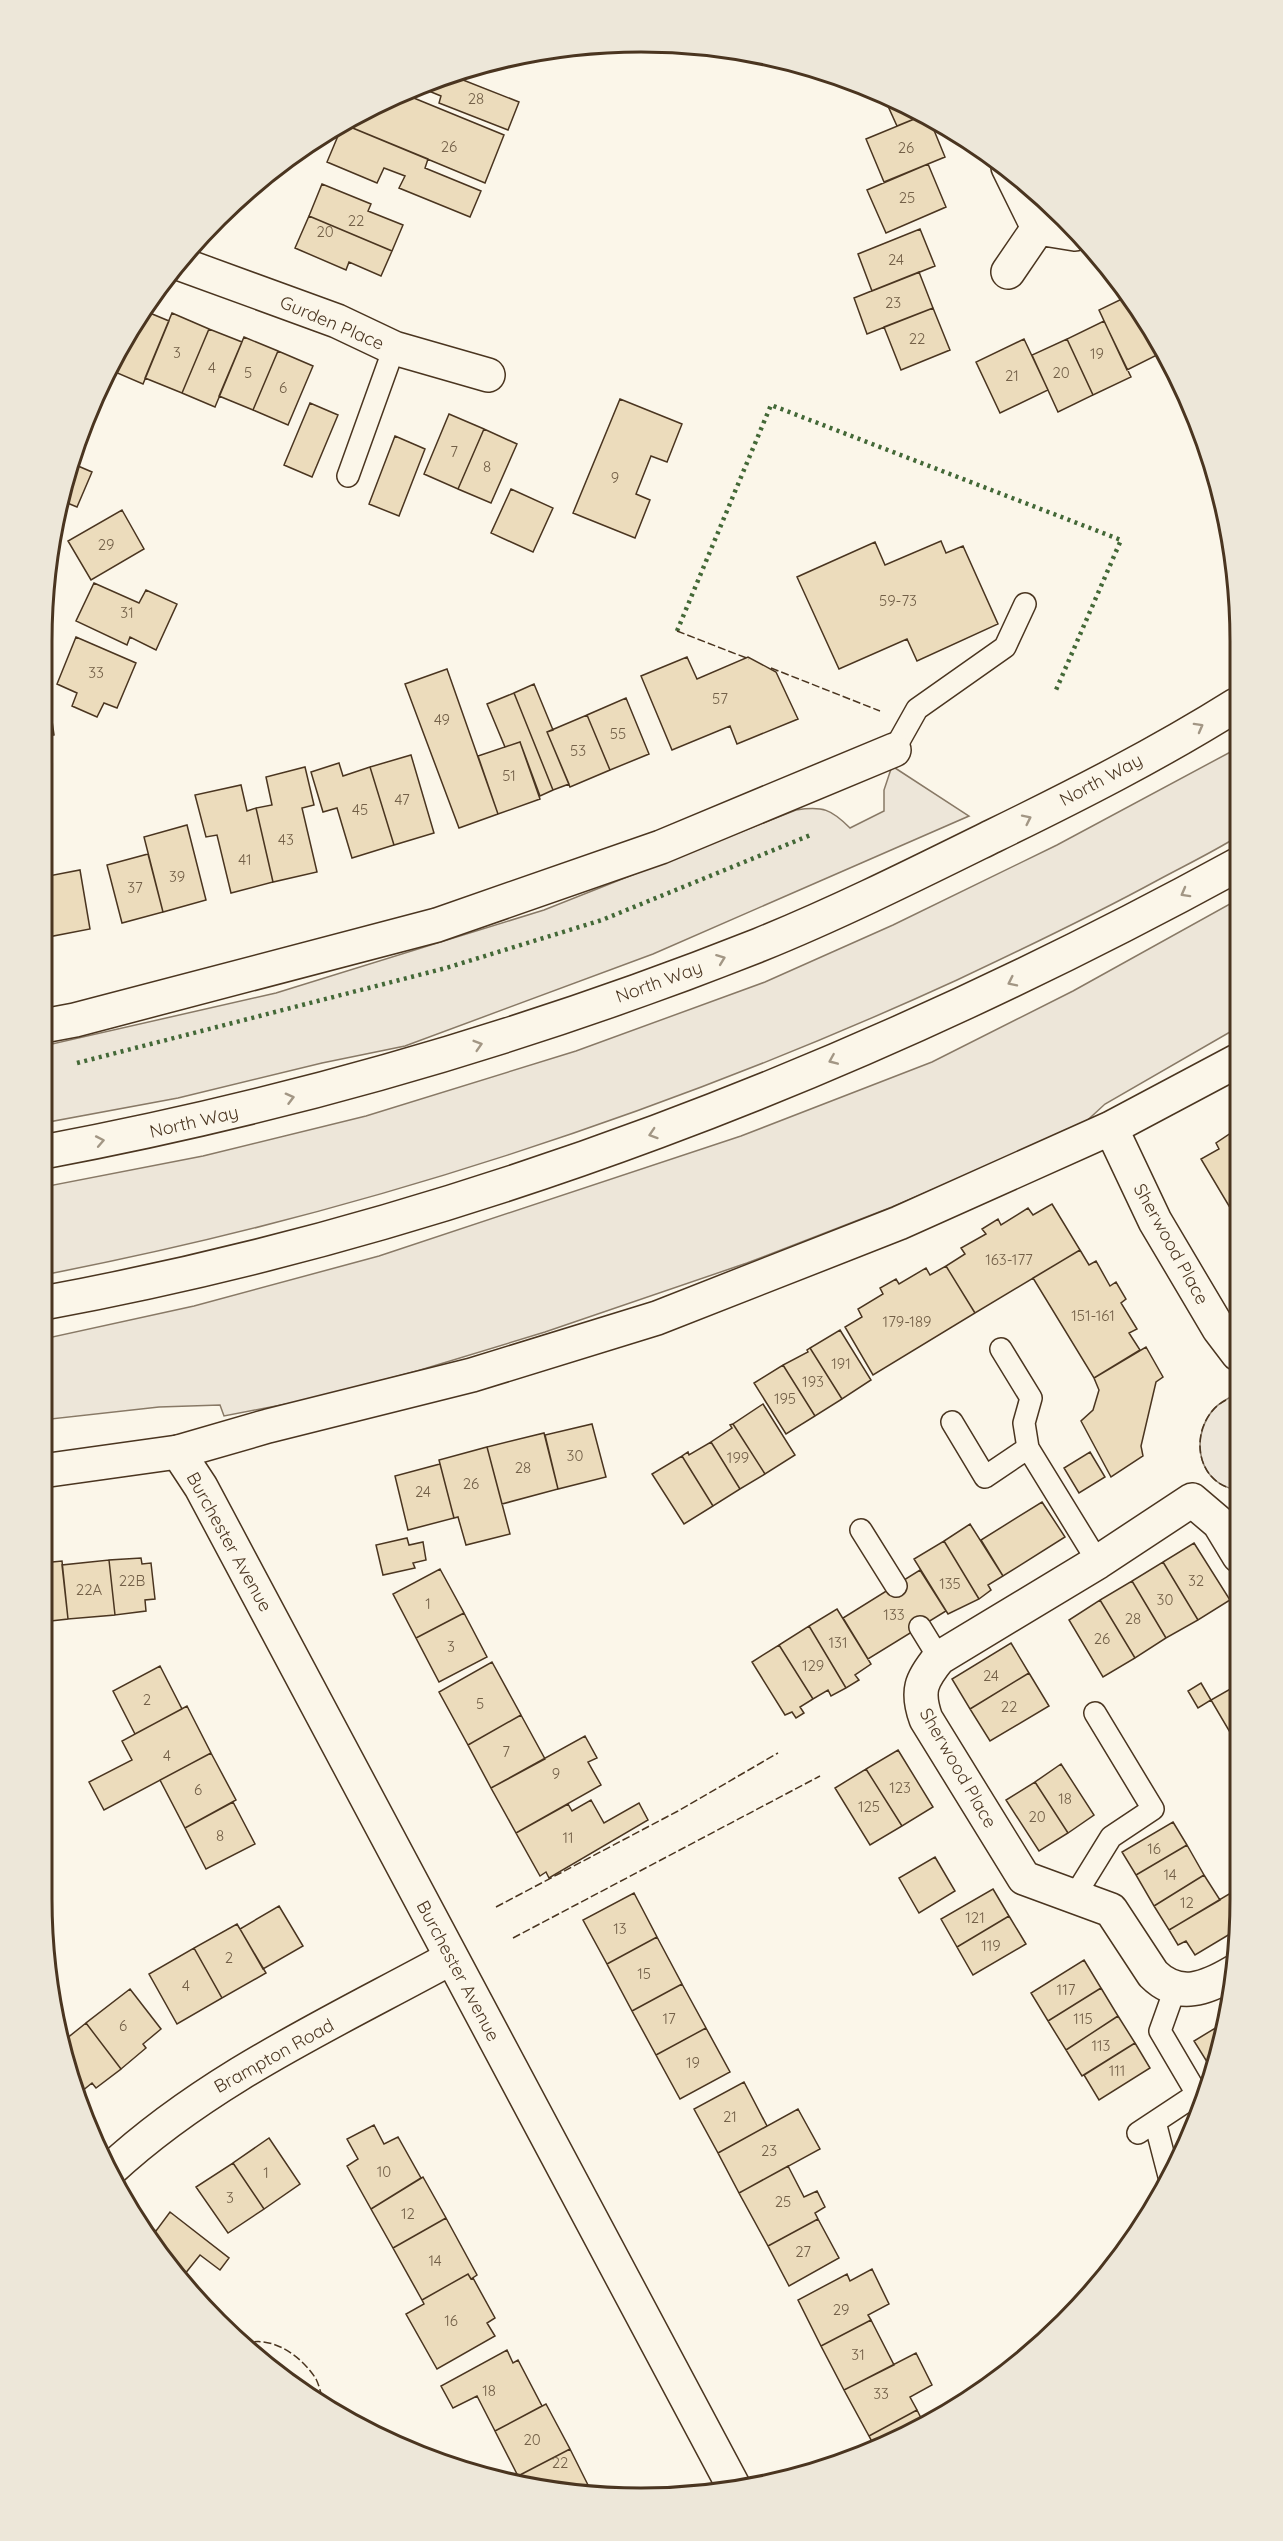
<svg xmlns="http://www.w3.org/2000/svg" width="1283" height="2541" font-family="Quicksand,sans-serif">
<rect width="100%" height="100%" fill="#fbf6e9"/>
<!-- green -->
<path fill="#ede6d9" stroke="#887966" stroke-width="1.5" d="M 1236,749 L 1237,837 C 1211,853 1184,866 1158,880 C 1092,916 1025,948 957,980 C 667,1113 355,1215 43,1275 L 43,1187 L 203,1156 L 366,1116 L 576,1051 L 765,982 L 893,925 L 1057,845 Z
M 892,766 L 969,816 L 653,954 L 405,1046 L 322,1063 L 178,1098 L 43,1123 L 43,1046 L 276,993 L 544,910 L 796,810 C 823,806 831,809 850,828 L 884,811 L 884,790 Z
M 1237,900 L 1237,1028 L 1105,1104 L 1080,1127 L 892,1207 L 747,1263 L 545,1332 L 417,1371 L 312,1399 L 224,1416 L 220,1405 L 159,1407 L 42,1420 L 43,1339 L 194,1306 L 379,1256 L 741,1136 L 932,1062 L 1073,991 Z
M 1234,1395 L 1238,1395 L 1238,1490 C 1200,1485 1189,1441 1212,1411 C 1218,1403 1226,1400 1234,1395 Z"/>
<!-- building -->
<path fill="#ecdcbc" stroke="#4a3520" stroke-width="1.5" d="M 460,71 L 458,78 L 519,102 L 508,130 L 439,103 L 441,96 L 419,87 Z
M 404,94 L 504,135 L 485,183 L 343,124 L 344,121 Z
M 883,95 L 906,104 L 924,115 L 897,126 Z
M 924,115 L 929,118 L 945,157 L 884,182 L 866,139 Z
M 343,124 L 428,159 L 425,168 L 481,191 L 470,217 L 399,188 L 405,176 L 384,168 L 377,183 L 327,162 Z
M 928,164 L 946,207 L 886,233 L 867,190 Z
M 322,184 L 371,204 L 368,211 L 403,225 L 392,251 L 309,216 Z
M 309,216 L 392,251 L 381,276 L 349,262 L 346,270 L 295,248 Z
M 920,229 L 935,266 L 872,291 L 858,254 Z
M 919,272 L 933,308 L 867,334 L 854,298 Z
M 1128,296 L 1161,353 L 1127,370 L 1099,310 Z
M 933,308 L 950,350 L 901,370 L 884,327 Z
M 145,311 L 169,321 L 143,384 L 108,369 Z
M 172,313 L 209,329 L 182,393 L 145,378 Z
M 1104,321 L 1131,377 L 1093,395 L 1067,339 Z
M 209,329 L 242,342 L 215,407 L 182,393 Z
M 244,337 L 278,351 L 253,410 L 219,396 Z
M 1024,339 L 1048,390 L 1000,413 L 976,362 Z
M 1067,339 L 1093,395 L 1058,412 L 1032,355 Z
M 278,351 L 313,366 L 288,425 L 253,410 Z
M 620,399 L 682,424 L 667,462 L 651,456 L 636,494 L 650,500 L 635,538 L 573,513 Z
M 310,403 L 338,415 L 312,477 L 284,465 Z
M 449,414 L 484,429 L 458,489 L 424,474 Z
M 484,429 L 517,444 L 491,503 L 458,489 Z
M 395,436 L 425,449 L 399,516 L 369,504 Z
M 71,463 L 92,472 L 77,507 L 60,500 Z
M 511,489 L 553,508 L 533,552 L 491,533 Z
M 122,510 L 144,549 L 91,580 L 68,541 Z
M 941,541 L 946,553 L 963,546 L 998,624 L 917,661 L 907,639 L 839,669 L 797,577 L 875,542 L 885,565 Z
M 94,583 L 139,603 L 146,590 L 177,604 L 156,650 L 130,637 L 127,645 L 76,621 Z
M 76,637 L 136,663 L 117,708 L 104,703 L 97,717 L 72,706 L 77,693 L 57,684 Z
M 687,657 L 697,679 L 748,657 L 776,672 L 798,719 L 737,744 L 730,726 L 672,750 L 641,676 Z
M 447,669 L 498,814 L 459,828 L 405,684 Z
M 534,684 L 553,730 L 547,732 L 569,784 L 553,790 L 514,693 Z
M 514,693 L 553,790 L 540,796 L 520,742 L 505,747 L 487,704 Z
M 626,698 L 649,754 L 610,770 L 587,715 Z
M 49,700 L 54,735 L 43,737 L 43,701 Z
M 587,715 L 610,770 L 570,787 L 547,732 Z
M 520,742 L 540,799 L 498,814 L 478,756 Z
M 411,755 L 434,833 L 394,845 L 370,767 Z
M 339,763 L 343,776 L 370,767 L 394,845 L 352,858 L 337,808 L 323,812 L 311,772 Z
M 305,767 L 314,805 L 302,808 L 317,872 L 273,882 L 256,808 L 272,805 L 266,777 Z
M 241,785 L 247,811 L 256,808 L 273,882 L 231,893 L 217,835 L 206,837 L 195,795 Z
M 187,825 L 206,900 L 163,912 L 144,837 Z
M 148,854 L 163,912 L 122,923 L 107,865 Z
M 80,870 L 90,929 L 48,937 L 43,910 L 43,877 Z
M 43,910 L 48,937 L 43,938 Z
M 1237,1129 L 1238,1201 L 1229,1206 L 1201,1159 L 1219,1149 L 1216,1143 Z
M 1238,1201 L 1238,1220 L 1229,1206 Z
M 1052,1204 L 1080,1250 L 975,1313 L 946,1266 L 965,1254 L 961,1248 L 986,1234 L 982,1229 L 998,1219 L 1001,1225 L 1028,1208 L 1033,1215 Z
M 1238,1220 L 1238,1238 L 1230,1225 Z
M 1080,1250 L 1089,1265 L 1096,1261 L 1110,1286 L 1116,1282 L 1126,1299 L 1121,1303 L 1137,1329 L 1129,1333 L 1140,1350 L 1094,1378 L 1033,1278 Z
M 946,1266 L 975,1313 L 873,1375 L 845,1327 L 862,1317 L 858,1309 L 883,1294 L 880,1288 L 896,1279 L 899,1284 L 926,1268 L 930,1275 Z
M 840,1330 L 871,1380 L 842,1399 L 810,1348 Z
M 1146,1347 L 1163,1377 L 1156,1382 L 1141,1446 L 1143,1456 L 1111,1477 L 1081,1421 L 1093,1410 L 1099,1390 L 1094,1378 Z
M 810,1348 L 842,1399 L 815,1416 L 783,1365 L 808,1352 L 807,1350 Z
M 783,1365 L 815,1416 L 786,1434 L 754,1383 Z
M 763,1404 L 795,1455 L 765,1474 L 733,1424 Z
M 592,1424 L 606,1477 L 558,1489 L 545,1435 Z
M 733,1424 L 765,1474 L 740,1489 L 711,1442 L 732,1428 L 730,1425 Z
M 544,1433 L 558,1489 L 502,1504 L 487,1447 Z
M 711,1442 L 740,1489 L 713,1506 L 682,1456 L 688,1452 L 689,1455 Z
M 487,1447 L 510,1534 L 466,1545 L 458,1517 L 454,1518 L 439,1460 Z
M 1090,1452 L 1105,1477 L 1079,1493 L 1064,1468 Z
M 682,1456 L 713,1506 L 684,1524 L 652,1474 Z
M 440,1464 L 454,1518 L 408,1530 L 395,1476 Z
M 1042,1502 L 1065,1537 L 1003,1576 L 981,1540 Z
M 970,1524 L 1003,1576 L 988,1585 L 991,1590 L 979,1599 L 944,1541 Z
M 407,1538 L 409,1545 L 423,1542 L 426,1560 L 413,1563 L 415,1568 L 383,1575 L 376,1545 Z
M 944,1541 L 979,1599 L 948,1614 L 914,1559 Z
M 1194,1543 L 1230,1600 L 1198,1620 L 1163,1562 Z
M 141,1558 L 142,1564 L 151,1563 L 155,1599 L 145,1600 L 146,1611 L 115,1615 L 109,1560 Z
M 109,1560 L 115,1615 L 68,1619 L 62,1565 Z
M 62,1561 L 68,1619 L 42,1622 L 42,1563 Z
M 1163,1562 L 1198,1620 L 1166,1638 L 1132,1581 Z
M 440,1569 L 464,1613 L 416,1638 L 393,1594 Z
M 920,1570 L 946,1611 L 868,1659 L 843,1618 Z
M 1132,1581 L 1166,1638 L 1135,1658 L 1100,1600 Z
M 1100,1600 L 1135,1658 L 1103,1677 L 1069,1620 Z
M 837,1609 L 871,1664 L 855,1675 L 859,1680 L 846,1688 L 809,1626 Z
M 464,1613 L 487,1657 L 439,1682 L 416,1638 Z
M 809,1626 L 846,1688 L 831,1696 L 828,1690 L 813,1699 L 779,1645 Z
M 1011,1643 L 1029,1673 L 970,1709 L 952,1679 Z
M 779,1645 L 813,1699 L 800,1707 L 804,1713 L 796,1718 L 792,1712 L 785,1715 L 752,1662 Z
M 492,1662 L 521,1715 L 468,1745 L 439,1692 Z
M 160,1666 L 182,1709 L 135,1734 L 113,1691 Z
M 1029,1673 L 1049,1706 L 990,1741 L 970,1709 Z
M 1201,1683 L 1211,1700 L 1198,1708 L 1188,1691 Z
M 1239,1684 L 1239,1729 L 1231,1734 L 1211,1700 Z
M 187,1706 L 211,1753 L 104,1810 L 89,1782 L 132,1760 L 122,1741 Z
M 521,1715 L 545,1759 L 491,1788 L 468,1745 Z
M 1239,1729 L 1239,1747 L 1231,1734 Z
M 585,1736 L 597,1758 L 588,1762 L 601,1785 L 516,1833 L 491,1788 Z
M 898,1750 L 933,1807 L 902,1826 L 866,1769 Z
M 211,1753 L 236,1800 L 185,1828 L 160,1780 Z
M 1061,1764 L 1094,1815 L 1068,1833 L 1035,1782 Z
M 866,1769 L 902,1826 L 870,1845 L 835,1788 Z
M 1035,1782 L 1068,1833 L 1039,1851 L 1006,1800 Z
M 591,1800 L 604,1823 L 639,1803 L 648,1820 L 549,1878 L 546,1872 L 540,1876 L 516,1833 L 568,1804 L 572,1811 Z
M 233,1802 L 255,1844 L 206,1869 L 185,1828 Z
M 1173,1822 L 1187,1845 L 1136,1875 L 1122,1852 Z
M 1187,1845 L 1204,1875 L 1154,1906 L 1136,1875 Z
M 935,1857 L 955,1891 L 919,1913 L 899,1878 Z
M 1204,1875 L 1220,1900 L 1169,1930 L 1154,1906 Z
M 993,1889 L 1009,1916 L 957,1947 L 941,1919 Z
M 1240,1890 L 1240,1928 L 1195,1955 L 1186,1941 L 1178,1945 L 1169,1930 L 1229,1894 L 1230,1896 Z
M 634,1893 L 657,1937 L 607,1964 L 583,1920 Z
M 279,1906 L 303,1946 L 263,1969 L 240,1929 Z
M 1009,1916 L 1026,1944 L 973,1975 L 957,1947 Z
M 237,1924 L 266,1973 L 222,1998 L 194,1948 Z
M 657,1937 L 682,1984 L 632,2011 L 607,1964 Z
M 194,1948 L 222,1998 L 177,2024 L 149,1974 Z
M 1084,1960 L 1101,1988 L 1048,2021 L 1031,1993 Z
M 682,1984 L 706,2028 L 656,2055 L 632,2011 Z
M 1101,1988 L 1118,2016 L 1066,2050 L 1048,2021 Z
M 130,1989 L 161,2029 L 143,2044 L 146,2048 L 121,2069 L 86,2023 Z
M 1118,2016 L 1135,2043 L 1082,2076 L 1066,2050 Z
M 86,2023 L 121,2069 L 96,2088 L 92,2083 L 76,2096 L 61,2043 Z
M 1222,2024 L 1225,2029 L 1221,2054 L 1214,2073 L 1194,2041 Z
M 706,2028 L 730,2072 L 680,2099 L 656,2055 Z
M 1135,2043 L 1150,2068 L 1099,2100 L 1084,2075 Z
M 744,2082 L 767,2126 L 718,2153 L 694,2109 Z
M 798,2109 L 820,2149 L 739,2193 L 718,2153 Z
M 374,2125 L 384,2144 L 398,2137 L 421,2178 L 371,2209 L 347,2166 L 358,2159 L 347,2139 Z
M 269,2138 L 300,2184 L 264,2209 L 233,2163 Z
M 233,2163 L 264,2209 L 228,2233 L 196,2187 Z
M 788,2166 L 804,2197 L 817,2191 L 825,2207 L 815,2213 L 818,2219 L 768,2246 L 739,2193 Z
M 423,2177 L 446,2218 L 393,2248 L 371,2209 Z
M 170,2212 L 229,2258 L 220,2270 L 200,2255 L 180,2280 L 166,2265 L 146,2234 L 151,2227 L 156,2231 Z
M 446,2218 L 477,2275 L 471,2279 L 468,2274 L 422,2300 L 393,2248 Z
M 818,2219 L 839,2258 L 789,2286 L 768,2246 Z
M 872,2269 L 889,2304 L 868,2315 L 871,2320 L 821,2346 L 798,2300 L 847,2274 L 850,2281 Z
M 468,2274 L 471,2279 L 473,2278 L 495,2318 L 487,2323 L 495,2336 L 437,2369 L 406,2314 L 424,2304 L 422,2300 Z
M 871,2320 L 894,2365 L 844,2390 L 821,2346 Z
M 507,2350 L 513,2363 L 518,2360 L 542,2406 L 495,2431 L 477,2396 L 453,2408 L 441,2386 Z
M 916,2353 L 932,2385 L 910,2397 L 917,2410 L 869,2436 L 844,2390 Z
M 546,2404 L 570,2449 L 518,2476 L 495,2431 Z
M 917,2410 L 924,2424 L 944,2414 L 906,2437 L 876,2449 L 869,2436 Z
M 570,2449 L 594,2497 L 524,2487 L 518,2476 Z"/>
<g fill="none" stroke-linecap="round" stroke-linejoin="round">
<!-- service casing -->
<g stroke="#4a3520" stroke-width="24">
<path id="service" d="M 348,476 L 394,348
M 894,750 L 917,709 L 1005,647 L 1025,604
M 1001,1349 L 1031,1398 L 1024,1423 L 1028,1448 L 1098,1562
M 952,1422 L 985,1477 L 1028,1448
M 861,1530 L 896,1586
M 920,1627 L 939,1658
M 1074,1897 L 1111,1837 L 1153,1809 L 1095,1713
M 1155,2122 L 1170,2180
M 1138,2133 L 1197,2094 L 1160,2031 L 1175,1989"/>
</g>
<!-- minor casing -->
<g stroke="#4a3520" stroke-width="36">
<path id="minor" d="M 1008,167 L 1038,228 L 1075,234
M 178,263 L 337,321 L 394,348 L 488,375
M 1008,272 L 1038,228
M 43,1026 L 75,1020 L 437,925 L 661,847 L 894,750
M 1111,1128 L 1155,1221 L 1219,1329 L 1238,1354
M 178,1452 L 268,1426 L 472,1375 L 657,1318 L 899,1223 L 1111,1128 L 1237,1061
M 1234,1972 C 1207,1988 1179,2000 1153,1974 L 1111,1910 L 1024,1878 L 926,1719 C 916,1691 921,1680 939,1658 L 1098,1562 L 1192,1500 L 1219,1523 L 1239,1556
M 109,2171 C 208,2079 334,2022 451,1958"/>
</g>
<!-- tertiary casing -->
<g stroke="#4a3520" stroke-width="36">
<path id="tertiary" d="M 42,1471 L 178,1452 L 201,1487 L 736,2491"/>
</g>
<!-- trunk casing -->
<g stroke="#4a3520" stroke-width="36">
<path id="trunk" d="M 43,1152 C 288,1106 527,1037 759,945 C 838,913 916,874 993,836 C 1075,796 1158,754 1236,705
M 43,1303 C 461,1226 864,1069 1237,865"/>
</g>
<!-- service -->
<use href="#service" stroke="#fbf6e9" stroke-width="21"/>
<!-- minor -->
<use href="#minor" stroke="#fbf6e9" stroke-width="33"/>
<!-- tertiary -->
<use href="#tertiary" stroke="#fbf6e9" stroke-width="33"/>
<!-- trunk -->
<use href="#trunk" stroke="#fbf6e9" stroke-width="33"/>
<!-- hedge -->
<path stroke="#436837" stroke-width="4.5" stroke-dasharray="3 4.5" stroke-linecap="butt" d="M 677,631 L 771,405 L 1121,540 L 1056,690
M 77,1063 L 446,968 L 602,920 L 813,834"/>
<!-- fence -->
<path stroke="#4a3520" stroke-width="1.5" stroke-dasharray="8 3" stroke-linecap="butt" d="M 677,631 L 749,659
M 771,668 L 880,711
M 1232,1396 L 1238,1395
M 1226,1400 C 1189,1419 1190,1483 1238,1490
M 496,1907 L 678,1811 L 778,1753
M 513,1938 L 820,1776
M 242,2345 C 269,2333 301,2355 316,2379 C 320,2387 322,2398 324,2406"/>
</g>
<!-- one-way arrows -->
<defs><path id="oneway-chevron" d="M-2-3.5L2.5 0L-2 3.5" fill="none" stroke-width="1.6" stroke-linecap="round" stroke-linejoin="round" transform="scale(1.5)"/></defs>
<g stroke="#a29684">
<use href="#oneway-chevron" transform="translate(1199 727) rotate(-29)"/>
<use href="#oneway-chevron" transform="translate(1027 819) rotate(-26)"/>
<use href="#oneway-chevron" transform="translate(1185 893) rotate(151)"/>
<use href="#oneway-chevron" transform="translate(721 959) rotate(-21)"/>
<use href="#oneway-chevron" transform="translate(1012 982) rotate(154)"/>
<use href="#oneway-chevron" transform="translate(478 1045) rotate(-17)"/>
<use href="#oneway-chevron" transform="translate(833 1060) rotate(157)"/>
<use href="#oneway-chevron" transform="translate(290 1098) rotate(-15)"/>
<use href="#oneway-chevron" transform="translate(653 1134) rotate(162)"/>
<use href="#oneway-chevron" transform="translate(100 1141) rotate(-11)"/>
</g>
<g text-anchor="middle" stroke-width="4.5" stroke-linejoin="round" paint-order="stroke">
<!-- number labels -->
<g font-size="15" fill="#725f47">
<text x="476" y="104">28</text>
<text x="449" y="152">26</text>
<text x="906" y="153">26</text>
<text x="907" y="203">25</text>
<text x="356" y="226">22</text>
<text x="325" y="237">20</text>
<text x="896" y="265">24</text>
<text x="893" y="308">23</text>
<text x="917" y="344">22</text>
<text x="177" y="358">3</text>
<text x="1097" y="359">19</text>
<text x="212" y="373">4</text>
<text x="248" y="378">5</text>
<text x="1061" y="378">20</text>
<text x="1012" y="381">21</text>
<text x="283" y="393">6</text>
<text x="454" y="457">7</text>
<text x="487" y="472">8</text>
<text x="615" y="483">9</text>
<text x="106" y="550">29</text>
<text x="898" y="606">59-73</text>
<text x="127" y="618">31</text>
<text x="96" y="678">33</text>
<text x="720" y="704">57</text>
<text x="442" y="725">49</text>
<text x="618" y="739">55</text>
<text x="578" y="756">53</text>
<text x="509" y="781">51</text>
<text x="402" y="805">47</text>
<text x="360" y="815">45</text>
<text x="286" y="845">43</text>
<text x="245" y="865">41</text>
<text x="177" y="882">39</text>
<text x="135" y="893">37</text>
<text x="1009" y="1265">163-177</text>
<text x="1093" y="1321">151-161</text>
<text x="907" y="1327">179-189</text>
<text x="841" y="1369">191</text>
<text x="813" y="1387">193</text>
<text x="785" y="1404">195</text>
<text x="575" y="1461">30</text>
<text x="738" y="1463">199</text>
<text x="523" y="1473">28</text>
<text x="471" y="1489">26</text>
<text x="423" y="1497">24</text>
<text x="132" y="1586">22B</text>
<text x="1196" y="1586">32</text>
<text x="950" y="1589">135</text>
<text x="89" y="1595">22A</text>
<text x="1165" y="1605">30</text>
<text x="428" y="1609">1</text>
<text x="894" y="1620">133</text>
<text x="1133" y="1624">28</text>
<text x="1102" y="1644">26</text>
<text x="838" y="1648">131</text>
<text x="451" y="1652">3</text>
<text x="813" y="1671">129</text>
<text x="991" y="1681">24</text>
<text x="147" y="1705">2</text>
<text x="480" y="1709">5</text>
<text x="1009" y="1712">22</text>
<text x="506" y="1757">7</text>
<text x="167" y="1761">4</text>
<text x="556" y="1779">9</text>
<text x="900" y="1793">123</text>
<text x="198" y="1795">6</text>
<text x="1065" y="1804">18</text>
<text x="869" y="1812">125</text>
<text x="1037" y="1822">20</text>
<text x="220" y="1841">8</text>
<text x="568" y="1843">11</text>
<text x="1154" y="1854">16</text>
<text x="1170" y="1880">14</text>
<text x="1187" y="1908">12</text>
<text x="975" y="1923">121</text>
<text x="620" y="1934">13</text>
<text x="991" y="1951">119</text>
<text x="229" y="1963">2</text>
<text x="644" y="1979">15</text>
<text x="186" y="1991">4</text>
<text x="1066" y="1995">117</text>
<text x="669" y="2024">17</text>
<text x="1083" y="2024">115</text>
<text x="123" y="2031">6</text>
<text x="1101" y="2051">113</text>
<text x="693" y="2068">19</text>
<text x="1117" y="2076">111</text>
<text x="730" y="2122">21</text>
<text x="769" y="2156">23</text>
<text x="384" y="2177">10</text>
<text x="266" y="2178">1</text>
<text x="230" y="2203">3</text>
<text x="783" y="2207">25</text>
<text x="408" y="2219">12</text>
<text x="803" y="2257">27</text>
<text x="435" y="2266">14</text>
<text x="841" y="2315">29</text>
<text x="451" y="2326">16</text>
<text x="858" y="2360">31</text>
<text x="489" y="2396">18</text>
<text x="881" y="2399">33</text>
<text x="532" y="2445">20</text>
<text x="560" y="2468">22</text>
</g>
<!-- street labels -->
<g font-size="18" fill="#4a3520" stroke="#fbf6e9">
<text transform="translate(332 323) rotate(23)" y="6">Gurden Place</text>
<text transform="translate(1101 780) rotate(-28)" y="6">North Way</text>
<text transform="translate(659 982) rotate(-20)" y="6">North Way</text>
<text transform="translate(194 1122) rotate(-13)" y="6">North Way</text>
<text transform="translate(1171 1244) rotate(61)" y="6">Sherwood Place</text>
<text transform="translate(229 1542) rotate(61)" y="6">Burchester Avenue</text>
<text transform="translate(958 1768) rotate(60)" y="6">Sherwood Place</text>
<text transform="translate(458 1971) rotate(62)" y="6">Burchester Avenue</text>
<text transform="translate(274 2056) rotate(-29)" y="6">Brampton Road</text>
</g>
</g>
<!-- crop -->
<path d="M0 0H1283V2541H0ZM641 52H641A589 589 0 0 1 1230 641V1899A589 589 0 0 1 641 2488H641A589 589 0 0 1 52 1899V641A589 589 0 0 1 641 52Z" fill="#ede7d9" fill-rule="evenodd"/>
<path fill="none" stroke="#4a3520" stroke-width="3" d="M641 52H641A589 589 0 0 1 1230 641V1899A589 589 0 0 1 641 2488H641A589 589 0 0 1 52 1899V641A589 589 0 0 1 641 52Z"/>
</svg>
